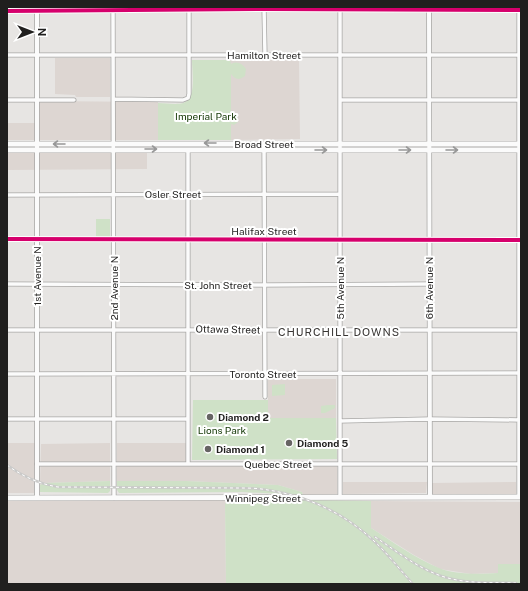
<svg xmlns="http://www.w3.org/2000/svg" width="528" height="591" font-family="'Public Sans',sans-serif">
<rect width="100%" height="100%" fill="#e7e5e3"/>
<!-- built -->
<path fill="#ddd6d2" d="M 55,58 L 110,58 L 110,97 L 76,97 L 75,95 L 55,94 Z
M 230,60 L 299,60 L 300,139 L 231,140 Z
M 39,101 L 158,102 L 158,140 L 7,140 L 7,123 L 39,123 Z
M 147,152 L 147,169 L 7,170 L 7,153 Z
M 268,379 L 336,379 L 336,418 L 268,418 Z
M 35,443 L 34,493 L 7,493 L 7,443 Z
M 110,443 L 110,481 L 44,483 L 40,485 L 41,444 Z
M 117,443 L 186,443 L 187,466 L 337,466 L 337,494 L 303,495 L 302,492 L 278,485 L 186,481 L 117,481 Z
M 343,482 L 427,482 L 426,493 L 343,494 Z
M 516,482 L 516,494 L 432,494 L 432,483 Z
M 229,499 L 225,504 L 226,584 L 7,584 L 7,501 Z
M 371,501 L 521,502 L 521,564 L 498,564 L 498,573 L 471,574 L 440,569 L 414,555 L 371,528 Z"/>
<!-- green -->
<path fill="#cfe1c7" d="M 192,60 L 230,60 L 231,64 C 237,61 242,63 246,69 L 245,76 C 238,81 235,79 231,74 L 231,111 L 237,115 L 238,122 L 234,125 L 231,124 L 231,140 L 158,140 L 158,103 C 166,103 176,105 183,103 C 197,99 192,71 192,60 Z
M 96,219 L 110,219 L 110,237 L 96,237 Z
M 285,384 L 285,395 L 272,396 L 272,385 Z
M 193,400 L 268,400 L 268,418 L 336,418 L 337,459 L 192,460 Z
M 328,405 L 335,405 L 335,408 L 325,413 L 321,413 L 321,406 Z
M 110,481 L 110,491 L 108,493 L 40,492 L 40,485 L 44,483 Z
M 117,481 L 186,481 L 278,485 L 302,492 L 303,495 L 242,492 L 119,493 L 117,490 Z
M 229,499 L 371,501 L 371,528 C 393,542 415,558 439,568 C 454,575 482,574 498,573 L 498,564 L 521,564 L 521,584 L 226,584 L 225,504 Z"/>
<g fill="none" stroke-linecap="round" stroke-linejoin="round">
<!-- minor casing -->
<g stroke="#a8a7a5" stroke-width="5">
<path id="minor" d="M 113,7 L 114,498
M 264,8 L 265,55
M 7,11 L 264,9 L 521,10
M 7,55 L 521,55
M 114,99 L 183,100 L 188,98 L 189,94 L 189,7
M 7,100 L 74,100
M 340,100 L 521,100
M 264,144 L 265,397
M 188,150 L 188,464
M 7,195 L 340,194
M 7,239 L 521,240
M 7,284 L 265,285 L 430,284
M 7,330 L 521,330
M 7,374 L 519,373
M 7,419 L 188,419
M 340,421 L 430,419 L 520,420
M 37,464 L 519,464
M 340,497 L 340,7
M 519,497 L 519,7"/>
</g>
<!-- tertiary casing -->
<g stroke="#a8a7a5" stroke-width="5.5">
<path id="tertiary" d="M 429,7 L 430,497
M 37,497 L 37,7"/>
</g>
<!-- secondary casing -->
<g stroke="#a8a7a5" stroke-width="6">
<path id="secondary" d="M 7,144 L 521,144
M 7,150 L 521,150
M 7,498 L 521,497"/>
</g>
<!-- minor -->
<use href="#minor" stroke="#fbfbfb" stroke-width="3.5"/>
<!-- tertiary -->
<use href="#tertiary" stroke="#fbfbfb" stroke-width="4"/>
<!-- secondary -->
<use href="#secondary" stroke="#fbfbfb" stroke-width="5"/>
<!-- rail casing -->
<g stroke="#cacac9" stroke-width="2.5">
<path id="rail" d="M 7,465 C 22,476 39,484 58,487 L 237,488 C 247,488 258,488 268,490 C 307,496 344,513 374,541 C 388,554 400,570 413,584
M 375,537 C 398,552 421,571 448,578 C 470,584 493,582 516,583"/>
</g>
<!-- rail -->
<use href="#rail" stroke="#fff" stroke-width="1" stroke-dasharray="3" stroke-linecap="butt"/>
<!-- cycleway casing -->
<g stroke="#fff" stroke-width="6">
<path id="cycleway" d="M 7,11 L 264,9 L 521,10
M 7,239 L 521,240"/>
</g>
<!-- cycleway -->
<use href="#cycleway" stroke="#d6006c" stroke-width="4"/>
</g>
<!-- one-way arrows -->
<defs><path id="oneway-shaft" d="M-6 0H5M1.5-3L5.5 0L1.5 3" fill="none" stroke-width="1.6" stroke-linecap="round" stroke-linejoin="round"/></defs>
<g stroke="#989898">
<use href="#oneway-shaft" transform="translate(210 143) rotate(180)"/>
<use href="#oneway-shaft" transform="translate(59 144) rotate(180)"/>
<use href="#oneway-shaft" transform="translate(151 149)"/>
<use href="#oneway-shaft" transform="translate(321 150)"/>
<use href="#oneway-shaft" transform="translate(405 150)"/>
<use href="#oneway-shaft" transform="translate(452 150)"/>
</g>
<!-- markers -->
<g fill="#666463" stroke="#fff" stroke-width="1.5">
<circle cx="210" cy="417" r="4"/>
<circle cx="289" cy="443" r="4"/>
<circle cx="208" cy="449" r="4"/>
</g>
<g text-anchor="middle" stroke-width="4" stroke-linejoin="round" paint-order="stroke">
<!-- street labels -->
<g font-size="10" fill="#201f1e" stroke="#fff">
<text x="264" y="59">Hamilton Street</text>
<text x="264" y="148">Broad Street</text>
<text x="173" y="198">Osler Street</text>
<text x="264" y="235">Halifax Street</text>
<text transform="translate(37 276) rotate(-90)" y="4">1st Avenue N</text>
<text x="218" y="289">St. John Street</text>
<text transform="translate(114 288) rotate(-90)" y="4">2nd Avenue N</text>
<text transform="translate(340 288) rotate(-90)" y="4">5th Avenue N</text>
<text transform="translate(429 288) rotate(-90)" y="4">6th Avenue N</text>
<text transform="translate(228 329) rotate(1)" y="4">Ottawa Street</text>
<text x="263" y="378">Toronto Street</text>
<text x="278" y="468">Quebec Street</text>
<text x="263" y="502">Winnipeg Street</text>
</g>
<!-- park labels -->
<g font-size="10" fill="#113502" stroke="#fff">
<text x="206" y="120">Imperial Park</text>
<text x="222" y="434">Lions Park</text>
</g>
<!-- poi labels -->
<g font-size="10" font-weight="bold" fill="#201f1e" stroke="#fff" text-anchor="start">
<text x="218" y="421">Diamond 2</text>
<text x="297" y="447">Diamond 5</text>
<text x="216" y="453">Diamond 1</text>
</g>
<!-- neighbourhood labels -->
<g font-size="11" letter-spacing="1" fill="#383533" stroke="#fff">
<text x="339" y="336">CHURCHILL DOWNS</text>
</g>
</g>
<!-- border -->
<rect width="528" height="591" fill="none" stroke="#201f1e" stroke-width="16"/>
<!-- north arrow -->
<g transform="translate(32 32) rotate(90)" stroke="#ffffff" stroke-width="3" paint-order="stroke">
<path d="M0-3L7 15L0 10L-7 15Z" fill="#201f1e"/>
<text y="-6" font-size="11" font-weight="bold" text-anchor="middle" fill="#201f1e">N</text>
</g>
</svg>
